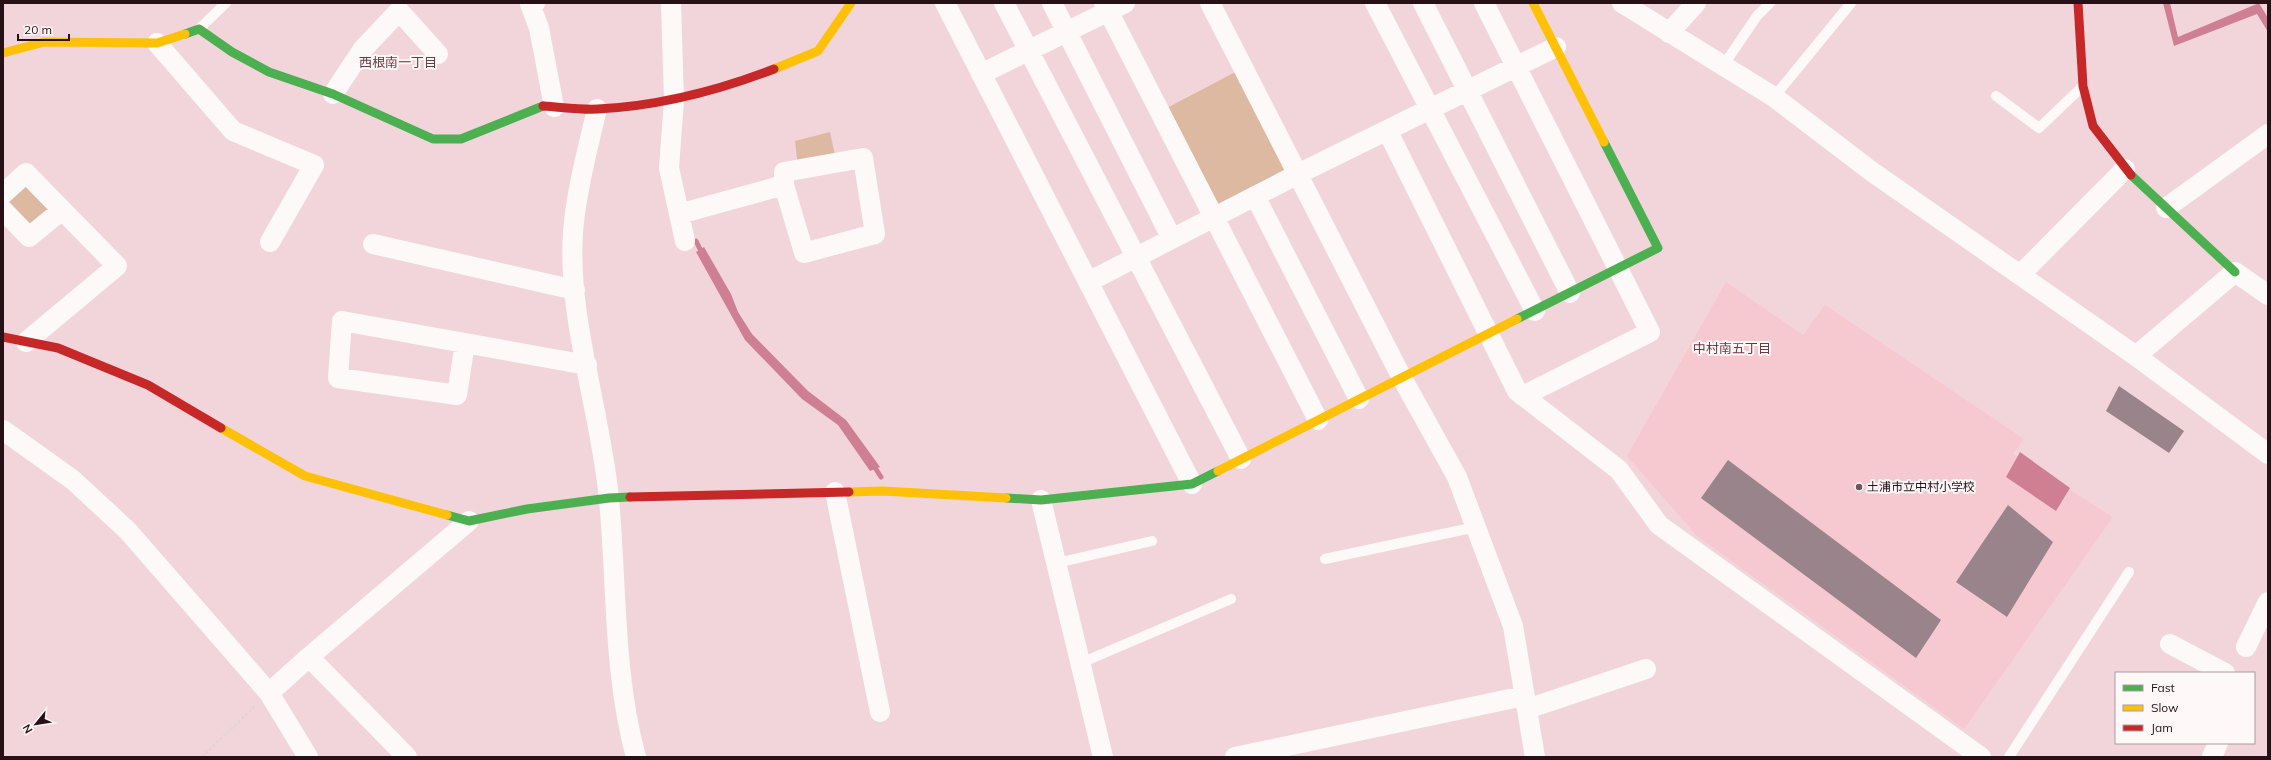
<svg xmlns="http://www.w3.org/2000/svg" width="2271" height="760" font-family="Mulish,'Noto Sans JP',sans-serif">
<rect width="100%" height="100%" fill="#f2d5da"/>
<!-- built -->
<path fill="#f6c9d1" d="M 1726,282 L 1803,335 L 1825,305 L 2024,439 L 2013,454 L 2113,517 L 1964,729 L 1697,536 L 1627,456 Z"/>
<!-- green -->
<path fill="#deb9a2" d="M 1243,68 L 1296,170 L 1216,212 L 1163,110 Z
M 830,132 L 836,160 L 798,167 L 795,141 Z
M 25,178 L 58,210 L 29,232 L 3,198 Z"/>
<!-- water -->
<path fill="#cf7f92" d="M 2163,3 L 2170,3 L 2178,37 L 2259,3 L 2268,18 L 2268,32 L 2257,14 L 2174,46 Z
M 704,247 L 731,294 L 738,312 L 752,334 L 808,391 L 846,420 L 880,467 L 870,471 L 838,425 L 802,399 L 745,340 L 696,252 Z
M 2020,452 L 2070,488 L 2056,511 L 2006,477 Z"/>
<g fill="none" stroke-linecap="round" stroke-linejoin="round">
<!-- stream -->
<path stroke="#cf7f92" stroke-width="5" d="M 696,241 L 703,255
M 872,463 L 881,477"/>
</g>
<!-- building -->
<path fill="#99848b" d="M 2119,386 L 2184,431 L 2169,453 L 2106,411 Z
M 1728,460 L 1941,620 L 1916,658 L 1701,498 Z
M 2008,505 L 2053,542 L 2007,617 L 1956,582 Z"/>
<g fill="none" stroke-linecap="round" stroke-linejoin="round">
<!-- path -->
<path stroke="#ded6d7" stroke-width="2.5" stroke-dasharray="3 2" stroke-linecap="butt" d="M 202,757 L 256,705"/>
<!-- lane -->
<path stroke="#fdf9f9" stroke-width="10" d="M 199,29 L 226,3
M 1723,66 L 1757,16 L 1770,3
M 1996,96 L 2039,128 L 2083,86
M 1774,97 L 1851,3
M 1325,559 L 1476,527
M 1057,563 L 1152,541
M 1081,663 L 1231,599
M 2009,757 L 2129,572"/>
<!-- street -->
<path stroke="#fdf9f9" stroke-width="20" d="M 535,3 L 530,4 L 539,28 L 554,107
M 671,3 L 674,100 L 669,168 L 685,241
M 945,3 L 1192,484
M 1004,3 L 1241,459
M 1052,3 L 1172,239
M 1104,3 L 1318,420
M 1210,3 L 1402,378 L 1457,477 L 1513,626 L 1535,757
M 1375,3 L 1535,311
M 1423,3 L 1570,293
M 1484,3 L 1650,332 L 1523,396
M 1622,3 L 1774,97 L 1871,171 L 2136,356 L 2268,454
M 1669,33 L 1696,3
M 157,43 L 233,131 L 314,165 L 270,242
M 981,74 L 1125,3
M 333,94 L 363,49 L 399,11 L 438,54
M 597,109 C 588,147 576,193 573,232 C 567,319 601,412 609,499 C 617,585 613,673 636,757
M 1387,130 L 1517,391 L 1619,470 L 1659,525 L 1981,757
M 3,194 L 26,173 L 117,266 L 26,342
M 1255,196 L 1359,399
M 2166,208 L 2268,134
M 3,210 L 29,237 L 62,210
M 679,214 L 784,185 L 784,172 L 863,158 L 875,234 L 804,253 L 784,185
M 373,244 L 575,290
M 2020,275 L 2125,169
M 1088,282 L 1298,174 L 1556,47
M 465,343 L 457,395 L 338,378 L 342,321 L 587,365
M 2136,356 L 2235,272 L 2268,295
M 3,430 L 73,480 L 128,531 L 269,693 L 308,757
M 835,492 L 880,712
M 1041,500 L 1103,757
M 2170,644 L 2225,673
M 2246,647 L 2268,602
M 309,657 L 407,757
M 269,693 L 309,657 L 469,521
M 1527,709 L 1646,669
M 1235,757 L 1524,696
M 2212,757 L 2218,743"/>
<!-- fast -->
<path stroke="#4caf50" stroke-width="9" d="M 185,34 L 199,29 L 232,52 L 269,72 L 333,94 L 433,139 L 461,139 L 543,106
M 2131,175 L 2235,272
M 1517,319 L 1658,248 L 1604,142
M 1006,498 L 1041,500 L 1192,484 L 1218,471
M 447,515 L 469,521 L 527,509 L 609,498 L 630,497"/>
<!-- slow -->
<path stroke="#ffc107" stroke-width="9" d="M 1533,3 L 1604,142
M 3,53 L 44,42 L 157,43 L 185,34
M 774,69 L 818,51 L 851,3
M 221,428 L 305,476 L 447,515
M 1218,471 L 1517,319
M 849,492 L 883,491 L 1006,498"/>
<!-- jam -->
<path stroke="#c62828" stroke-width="9" d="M 2078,3 L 2083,86 L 2093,126 L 2131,175
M 543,106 C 561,107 580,110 598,109 C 659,106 717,91 774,69
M 3,337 L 58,348 L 148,385 L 221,428
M 630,497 L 849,492"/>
</g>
<!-- markers -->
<circle fill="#6f565b" stroke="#fff8f9" stroke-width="1.5" cx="1859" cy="487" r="4"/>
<g text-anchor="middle" stroke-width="4" stroke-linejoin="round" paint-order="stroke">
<!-- poi labels -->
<g font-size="12" fill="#281116" stroke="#fff8f9" text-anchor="start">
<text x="1867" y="491">土浦市立中村小学校</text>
</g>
<!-- neighbourhood labels -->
<g font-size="13" fill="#6c3843" stroke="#fff8f9">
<text x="398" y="67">西根南一丁目</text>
<text x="1732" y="353">中村南五丁目</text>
</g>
</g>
<!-- border -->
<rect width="2271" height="760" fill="none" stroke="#281116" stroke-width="8"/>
<!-- legend -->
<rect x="2115" y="672" width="140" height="72" fill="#fff8f9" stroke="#a99c9e"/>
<rect x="2123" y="685" width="20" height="6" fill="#4caf50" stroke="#a99c9e"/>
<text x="2151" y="692" font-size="12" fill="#281116">Fast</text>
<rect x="2123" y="705" width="20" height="6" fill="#ffc107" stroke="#a99c9e"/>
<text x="2151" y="712" font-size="12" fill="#281116">Slow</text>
<rect x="2123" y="725" width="20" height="6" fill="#c62828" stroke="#a99c9e"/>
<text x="2151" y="732" font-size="12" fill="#281116">Jam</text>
<!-- north arrow -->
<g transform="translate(36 724) rotate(240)" stroke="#fff8f9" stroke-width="3" paint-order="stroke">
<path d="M0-3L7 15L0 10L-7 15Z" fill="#281116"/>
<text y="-6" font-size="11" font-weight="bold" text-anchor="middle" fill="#281116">N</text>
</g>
<!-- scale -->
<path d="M18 34v6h51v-6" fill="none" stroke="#281116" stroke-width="2"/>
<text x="24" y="34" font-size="12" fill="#281116" stroke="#fff8f9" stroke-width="3" paint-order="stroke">20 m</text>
</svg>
